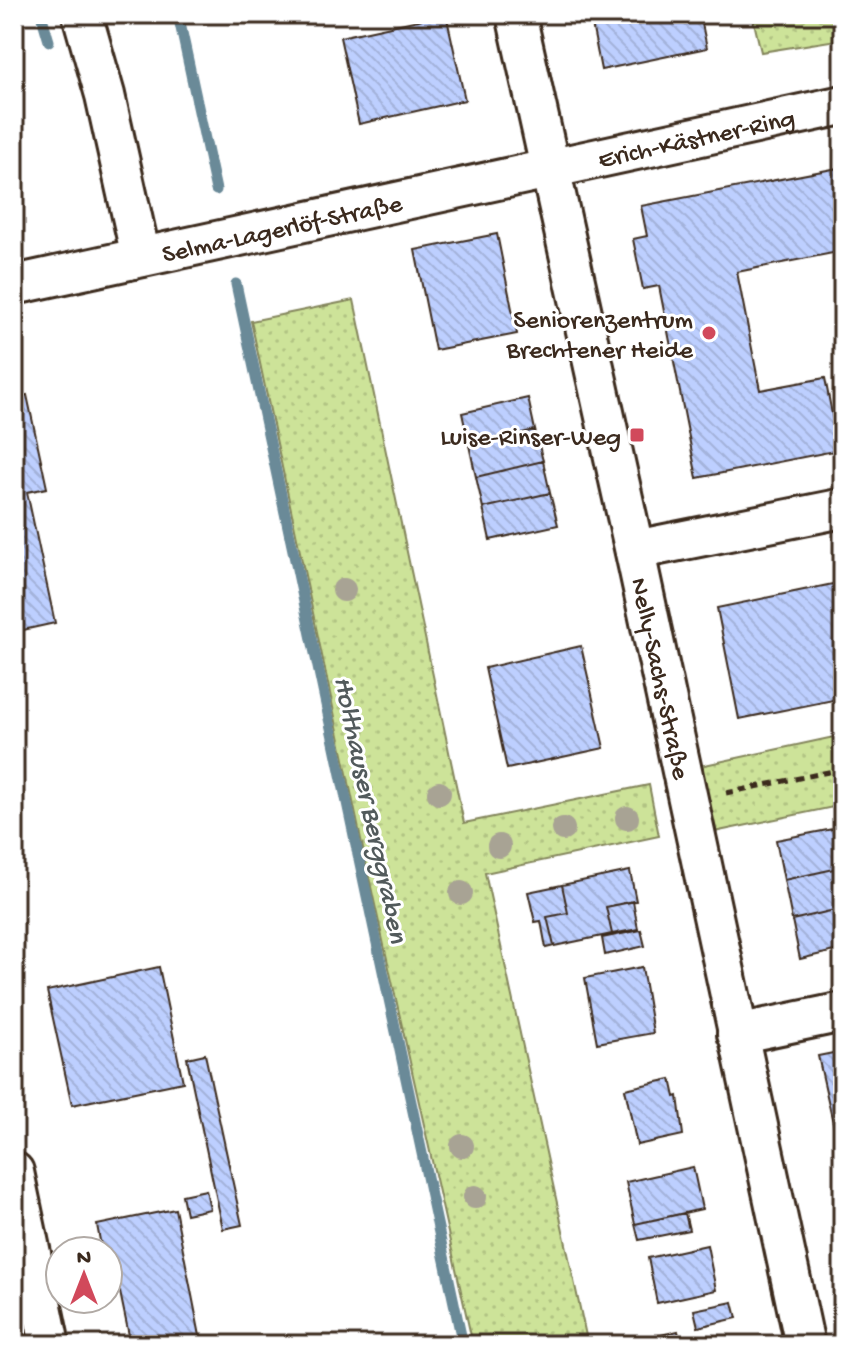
<svg xmlns="http://www.w3.org/2000/svg" width="857" height="1359" font-family="'Gochi Hand',sans-serif">
<defs>
<pattern id="grass-dots" width="8" height="8" patternUnits="userSpaceOnUse" patternTransform="scale(2)"><rect width="8" height="8" fill="#cde399"/><path d="M2 2h.1M6 6h.1" fill="none" stroke="#b1c383" stroke-width="1.8" stroke-linecap="round"/></pattern>
<pattern id="building-back-hatch" width="6" height="6" patternUnits="userSpaceOnUse" patternTransform="scale(2)"><rect width="6" height="6" fill="#bdcfff"/><path d="M-1 5l2 2M0 0l6 6M5-1l2 2" fill="none" stroke="#a3b2da"/></pattern>
</defs>
<rect width="100%" height="100%" fill="#fff"/>
<filter id="ink" filterUnits="userSpaceOnUse"><feTurbulence type="fractalNoise" baseFrequency=".0125" numOctaves="2"/><feDisplacementMap in="SourceGraphic" scale="16" xChannelSelector="R" yChannelSelector="G"/><feConvolveMatrix kernelMatrix="1 2 1 2 8 2 1 2 1" color-interpolation-filters="sRGB"/></filter>
<g filter="url(#ink)">
<!-- grass -->
<path fill="url(#grass-dots)" stroke="#84865c" stroke-width="2" d="M 752,14 L 843,14 L 843,39 L 761,52 Z
M 354,300 L 464,823 L 649,785 L 659,836 L 485,873 L 588,1345 L 473,1345 L 373,896 L 251,321 Z
M 843,735 L 843,805 L 714,832 L 700,766 Z"/>
<g fill="none" stroke-linecap="round" stroke-linejoin="round">
<!-- stream -->
<path stroke="#6a8a98" stroke-width="11" d="M 41,14 L 49,41
M 178,14 L 216,190
M 236,284 L 463,1345"/>
</g>
<!-- building -->
<path fill="url(#building-back-hatch)" stroke="#3b2a1e" stroke-width="2" d="M 446,14 L 465,100 L 359,124 L 340,37 Z
M 590,14 L 700,14 L 707,48 L 601,70 Z
M 843,167 L 843,251 L 737,272 L 760,390 L 825,378 L 839,450 L 697,478 L 659,286 L 643,289 L 633,239 L 647,236 L 641,206 Z
M 497,234 L 517,334 L 435,350 L 415,250 Z
M 27,395 L 47,488 L 27,492 L 55,623 L 14,632 L 14,398 Z
M 528,398 L 535,430 L 469,445 L 462,413 Z
M 535,430 L 543,461 L 476,477 L 469,445 Z
M 543,461 L 550,493 L 483,508 L 476,477 Z
M 550,493 L 558,525 L 490,540 L 483,508 Z
M 833,584 L 843,630 L 843,698 L 739,719 L 717,608 Z
M 581,646 L 604,748 L 507,769 L 485,668 Z
M 843,827 L 843,867 L 784,880 L 776,840 Z
M 843,867 L 843,908 L 792,920 L 784,880 Z
M 630,871 L 636,901 L 606,907 L 612,934 L 554,946 L 547,917 L 568,913 L 562,885 Z
M 562,885 L 568,913 L 547,917 L 554,946 L 546,948 L 541,921 L 535,922 L 528,892 Z
M 633,901 L 638,929 L 612,934 L 606,907 Z
M 843,908 L 843,949 L 800,959 L 792,920 Z
M 641,930 L 645,946 L 605,955 L 602,938 Z
M 159,967 L 183,1082 L 72,1105 L 47,991 Z
M 642,967 L 653,1033 L 597,1043 L 585,978 Z
M 843,1051 L 843,1167 L 818,1056 Z
M 205,1054 L 242,1225 L 223,1229 L 187,1058 Z
M 671,1079 L 675,1097 L 678,1096 L 683,1135 L 637,1145 L 625,1089 Z
M 693,1167 L 702,1209 L 635,1224 L 626,1182 Z
M 206,1190 L 210,1209 L 186,1214 L 182,1195 Z
M 175,1209 L 201,1341 L 204,1345 L 131,1345 L 120,1292 L 117,1292 L 112,1270 L 108,1271 L 108,1251 L 102,1251 L 97,1225 Z
M 685,1213 L 689,1230 L 639,1240 L 635,1224 Z
M 707,1245 L 716,1290 L 657,1303 L 648,1258 Z
M 733,1302 L 737,1318 L 698,1327 L 694,1310 Z
M 678,1331 L 681,1345 L 628,1345 L 627,1343 Z
M 729,1338 L 731,1345 L 692,1345 Z"/>
<g fill="none" stroke-linecap="round" stroke-linejoin="round">
<!-- minor casing -->
<g stroke="#3b2a1e" stroke-width="44">
<g id="minor">
<path d="M 82,14 L 105,95 L 141,257"/>
<path id="s1" d="M 516,14 L 638,566 L 805,1345"/>
<path id="s2" d="M 14,285 L 843,105"/>
<path d="M 635,550 L 843,508"/>
<path d="M 737,1034 L 843,1012"/>
<path d="M 14,1172 L 50,1345"/>
</g>
</g>
<!-- path -->
<path stroke="#3b2a1e" stroke-width="5" stroke-dasharray="8 6" stroke-linecap="butt" d="M 726,793 L 843,769"/>
<!-- minor -->
<use href="#minor" stroke="#fff" stroke-width="38"/>
</g>
<!-- trees -->
<g fill="#a8a394">
<circle cx="344" cy="590" r="12"/>
<circle cx="439" cy="793" r="12"/>
<circle cx="627" cy="818" r="12"/>
<circle cx="563" cy="829" r="12"/>
<circle cx="499" cy="846" r="12"/>
<circle cx="461" cy="893" r="12"/>
<circle cx="462" cy="1146" r="12"/>
<circle cx="475" cy="1197" r="12"/>
</g>
</g>
<!-- markers -->
<g fill="#d1495b" stroke="#fff" stroke-width="3">
<circle cx="709" cy="333" r="8"/>
<rect x="629" y="427" width="16" height="16" rx="4"/>
</g>
<g text-anchor="middle" stroke-width="6" stroke-linejoin="round" paint-order="stroke">
<!-- street labels -->
<g font-size="26" fill="#3b2a1e" stroke="#fff">
<text dy="9" stroke="none"><textPath href="#s2" startOffset="698">Erich-Kästner-Ring</textPath></text>
<text dy="9" stroke="none"><textPath href="#s2" startOffset="274">Selma-Lagerlöf-Straße</textPath></text>
<text dy="9" stroke="none"><textPath href="#s1" startOffset="680">Nelly-Sachs-Straße</textPath></text>
</g>
<!-- poi labels -->
<g font-size="26" fill="#3b2a1e" stroke="#fff" text-anchor="end">
<text x="693" y="327">Seniorenzentrum<tspan x="693" dy="30">Brechtener Heide</tspan></text>
<text x="621" y="444">Luise-Rinser-Weg</text>
</g>
<!-- water labels -->
<g font-size="28" font-style="italic" fill="#525a5b" stroke="#fff">
<text transform="translate(373 809) rotate(78)" y="10">Holthauser Berggraben</text>
</g>
</g>
<!-- margin -->
<rect width="857" height="1359" fill="none" stroke="#fff" stroke-width="48"/>
<rect x="24" y="24" width="809" height="1311" fill="none" stroke="#3b2a1e" stroke-width="3" filter="url(#ink)"/>
<!-- north arrow -->
<g transform="translate(84 1275)"><circle r="38" fill="#ffffff" stroke="#b1aaa5" stroke-width="2"/>
<path d="M0-6L14 30L0 20L-14 30Z" fill="#d1495b"/>
<text y="-12" font-size="22" font-weight="bold" text-anchor="middle" fill="#3b2a1e">N</text>
</g>
</svg>
